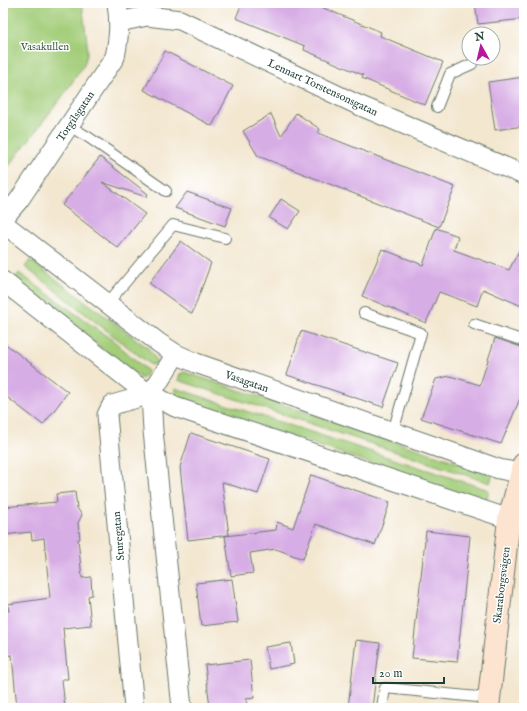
<svg xmlns="http://www.w3.org/2000/svg" width="527" height="711" font-family="'IM FELL English',serif">
<rect width="100%" height="100%" fill="#fff"/>
<filter id="ink" filterUnits="userSpaceOnUse"><feTurbulence type="fractalNoise" baseFrequency=".025" numOctaves="2"/><feDisplacementMap in="SourceGraphic" scale="8" xChannelSelector="R" yChannelSelector="G"/><feConvolveMatrix kernelMatrix="1 2 1 2 8 2 1 2 1" color-interpolation-filters="sRGB"/></filter>
<filter id="wash" filterUnits="userSpaceOnUse"><feTurbulence type="fractalNoise" baseFrequency=".012" numOctaves="4" result="noise"/><feDisplacementMap in="SourceGraphic" scale="16" xChannelSelector="R" yChannelSelector="G"/><feGaussianBlur stdDeviation="0.9" result="paint"/><feColorMatrix in="noise" values="0 0 0 0 0 0 0 0 0 0 0 0 0 0 0 0 0 1.4 0 .05"/><feComposite in="paint" operator="in"/></filter>
<g filter="url(#wash)">
<rect width="100%" height="100%" fill="#f3e7d0"/>
<!-- green -->
<path fill="#a3cd79" stroke="#618556" d="M 3,3 L 82,3 L 87,42 L 87,55 L 84,65 L 62,97 L 5,171 L 3,171 Z
M 30,260 L 148,348 L 157,361 L 155,364 L 151,365 L 25,267 Z
M 19,273 L 115,342 L 148,371 L 142,379 L 13,281 Z
M 184,372 L 493,474 L 490,483 L 178,380 L 180,374 Z
M 175,388 L 489,490 L 486,502 L 176,398 L 174,393 Z"/>
<g id="blocks">
<!-- building -->
<path fill="#d7ade5" d="M 242,3 L 323,3 L 321,7 L 381,32 L 380,36 L 443,62 L 425,105 L 362,78 L 363,75 L 304,50 L 305,46 L 236,18 Z
M 475,3 L 524,3 L 524,19 L 478,24 Z
M 165,51 L 233,86 L 212,126 L 144,90 Z
M 524,77 L 524,126 L 495,130 L 488,82 Z
M 296,113 L 320,129 L 318,133 L 455,187 L 439,227 L 258,156 L 243,131 L 271,114 L 281,136 Z
M 100,157 L 148,194 L 146,197 L 102,182 L 145,214 L 118,248 L 62,205 Z
M 187,192 L 232,208 L 225,226 L 175,208 Z
M 281,199 L 300,211 L 288,229 L 269,218 Z
M 436,228 L 458,236 L 454,250 L 509,270 L 524,241 L 524,307 L 483,289 L 477,306 L 439,292 L 426,323 L 362,296 L 382,249 L 423,265 Z
M 181,241 L 211,263 L 192,314 L 149,283 Z
M 301,331 L 398,363 L 383,407 L 287,375 Z
M 495,338 L 524,348 L 524,389 L 501,444 L 421,418 L 436,379 L 450,376 L 480,385 Z
M 3,342 L 68,392 L 43,425 L 3,394 Z
M 191,433 L 270,459 L 258,494 L 222,482 L 229,535 L 188,540 L 180,467 Z
M 311,475 L 390,502 L 375,545 L 316,524 L 303,559 L 276,549 L 250,553 L 253,573 L 231,576 L 225,536 L 276,530 L 277,522 L 293,528 Z
M 75,492 L 77,508 L 82,515 L 78,523 L 80,539 L 78,539 L 82,578 L 91,577 L 92,595 L 88,596 L 91,625 L 63,628 L 68,679 L 62,679 L 65,708 L 17,708 L 12,655 L 3,656 L 3,612 L 9,611 L 8,604 L 50,598 L 44,538 L 32,540 L 31,532 L 3,535 L 3,507 L 57,502 L 56,494 Z
M 426,531 L 470,536 L 457,662 L 412,658 Z
M 232,579 L 238,622 L 201,626 L 196,583 Z
M 356,640 L 380,643 L 372,708 L 348,708 Z
M 291,643 L 294,664 L 269,669 L 265,647 Z
M 250,660 L 254,698 L 246,699 L 247,708 L 210,708 L 205,665 Z"/>
</g>
</g>
<g filter="url(#ink)">
<use href="#blocks" fill-opacity="0" stroke="#69786b" stroke-width="1"/>
<g fill="none" stroke-linecap="round" stroke-linejoin="round">
<!-- lane casing -->
<g stroke="#69786b" stroke-width="12">
<path id="lane" d="M 437,107 L 450,74 L 472,64
M 69,126 L 88,137 L 166,191
M 107,304 L 173,225 L 225,238
M 364,313 L 421,333 L 393,432
M 474,324 L 524,341
M 382,708 L 385,688 L 488,698"/>
</g>
<!-- street casing -->
<g stroke="#69786b" stroke-width="21">
<path id="street" d="M 119,22 L 147,16 L 180,20 L 356,104 L 524,175
M 3,219 L 19,200 L 115,57 C 119,37 120,24 117,3
M 3,223 L 159,343 L 176,354 L 196,363 L 499,469 L 524,474
M 3,281 L 133,383 L 151,394 L 175,407 L 524,524
M 176,354 L 151,394 L 153,431 L 182,708
M 134,708 L 107,415 L 112,405 L 151,394"/>
</g>
<!-- secondary casing -->
<g stroke="#69786b" stroke-width="24">
<path id="secondary" d="M 488,708 L 509,519 L 524,464"/>
</g>
<!-- lane -->
<use href="#lane" stroke="#fff" stroke-width="10"/>
<!-- street -->
<use href="#street" stroke="#fff" stroke-width="19"/>
<!-- secondary -->
<use href="#secondary" stroke="#fde4d0" stroke-width="22"/>
</g>
</g>
<g text-anchor="middle" stroke-width="3" stroke-linejoin="round" paint-order="stroke">
<!-- park labels -->
<g font-size="11" fill="#406145" stroke="#fff">
<text x="45" y="50">Vasakullen</text>
</g>
<!-- street labels -->
<g font-size="11" fill="#1f3d34" stroke="#fff">
<text transform="translate(323 87) rotate(25)" y="4">Lennart Torstensonsgatan</text>
<text transform="translate(75 116) rotate(-56)" y="4">Torgilsgatan</text>
<text transform="translate(247 381) rotate(19)" y="4">Vasagatan</text>
<text transform="translate(118 536) rotate(-95)" y="4">Sturegatan</text>
<text transform="translate(501 585) rotate(-83)" y="4">Skaraborgsvägen</text>
</g>
</g>
<!-- margin -->
<rect width="527" height="711" fill="none" stroke="#fff" stroke-width="16"/>
<!-- north arrow -->
<g transform="translate(481 46) rotate(352)"><circle r="19" fill="#ffffff" stroke="#a5b1ae"/>
<path d="M0-3L7 15L0 10L-7 15Z" fill="#b5179e"/>
<text y="-6" font-size="11" font-weight="bold" text-anchor="middle" fill="#1f3d34">N</text>
</g>
<!-- scale -->
<path d="M373 677v6h71v-6" fill="none" stroke="#1f3d34" stroke-width="2"/>
<text x="379" y="677" font-size="12" fill="#1f3d34" stroke="#ffffff" stroke-width="3" paint-order="stroke">20 m</text>
</svg>
